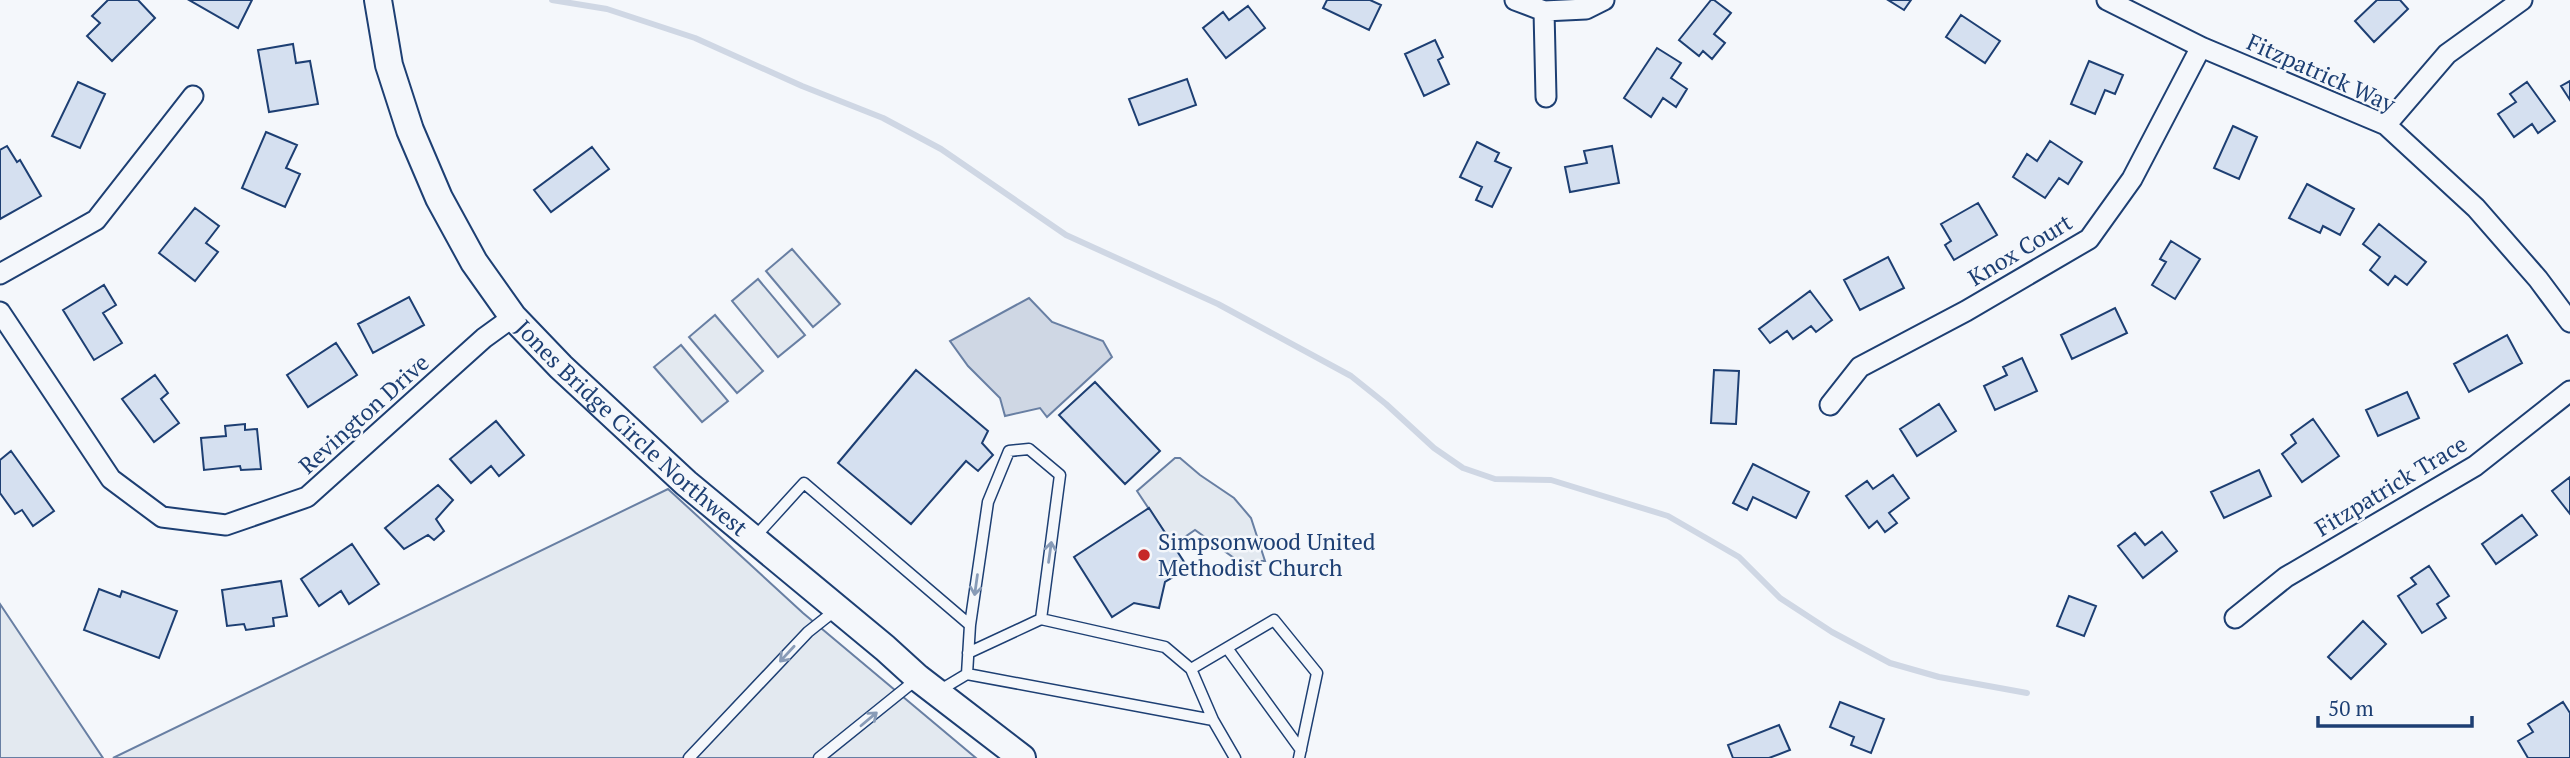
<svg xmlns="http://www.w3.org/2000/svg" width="2570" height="758" font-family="'PT Serif',serif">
<rect width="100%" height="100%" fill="#f4f7fb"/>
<!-- green -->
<path fill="#e3e9f0" stroke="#687fa3" stroke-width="2" d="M 792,249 L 840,304 L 813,327 L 766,271 Z
M 758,279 L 805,335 L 778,357 L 732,301 Z
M 715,315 L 763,371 L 737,393 L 689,337 Z
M 681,345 L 728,401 L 702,422 L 654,367 Z
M 1175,458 L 1180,458 L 1200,475 L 1234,498 L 1251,518 L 1265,561 L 1252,561 L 1248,568 L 1195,530 L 1173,545 L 1137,491 Z
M 668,489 L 803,613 L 976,758 L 113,758 Z
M 0,604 L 103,758 L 0,758 Z"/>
<!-- water -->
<path fill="#cfd7e4" stroke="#687fa3" stroke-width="2" d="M 1029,298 L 1052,322 L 1103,341 L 1112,357 L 1047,417 L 1040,408 L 1005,416 L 1000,398 L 968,366 L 950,341 Z"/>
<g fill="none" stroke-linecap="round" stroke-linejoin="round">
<!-- stream -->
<path stroke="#cfd7e4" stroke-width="6" d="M 552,0 L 607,9 L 695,38 L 802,86 L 883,118 L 941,149 L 1066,235 L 1218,304 L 1351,376 L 1386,404 L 1434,448 L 1463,468 L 1495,479 L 1551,480 L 1668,516 L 1739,557 L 1780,598 L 1832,632 L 1890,663 L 1939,677 L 2027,693"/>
</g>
<!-- building -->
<path fill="#d5e0f0" stroke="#1d3f73" stroke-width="2" d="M 108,0 L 138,0 L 155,18 L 112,61 L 87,36 L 100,23 L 92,16 Z
M 189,0 L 252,0 L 238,28 Z
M 1327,0 L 1370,0 L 1381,5 L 1369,30 L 1323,8 Z
M 1711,0 L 1714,0 L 1731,13 L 1714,34 L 1725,43 L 1712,59 L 1703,51 L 1699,56 L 1679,40 Z
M 1888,0 L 1911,0 L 1904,10 Z
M 2377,0 L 2400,0 L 2408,9 L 2374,42 L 2355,21 Z
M 1248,6 L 1265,28 L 1226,58 L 1203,28 L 1223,12 L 1229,20 Z
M 1961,15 L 2000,41 L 1985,63 L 1946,37 Z
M 1435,40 L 1443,57 L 1438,60 L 1449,84 L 1424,96 L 1405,54 Z
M 293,44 L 296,63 L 310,61 L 318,104 L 269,112 L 258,50 Z
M 1657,48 L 1681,63 L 1671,78 L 1687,89 L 1676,107 L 1663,98 L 1651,117 L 1624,98 Z
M 2089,61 L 2123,75 L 2115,94 L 2105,90 L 2095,114 L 2071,104 Z
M 1187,79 L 1196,105 L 1139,125 L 1129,99 Z
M 2570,81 L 2570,100 L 2561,86 Z
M 78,82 L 105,94 L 80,148 L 52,136 Z
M 2527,82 L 2555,121 L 2538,133 L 2532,124 L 2514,137 L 2498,114 L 2516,102 L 2510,94 Z
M 2233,126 L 2257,137 L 2239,179 L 2214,168 Z
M 266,132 L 297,145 L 286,168 L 300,174 L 285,207 L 242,188 Z
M 2050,141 L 2082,162 L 2068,184 L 2059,178 L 2045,198 L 2013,177 L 2027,154 L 2037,161 Z
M 1477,142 L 1499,153 L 1495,161 L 1511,168 L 1492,207 L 1476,200 L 1482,187 L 1460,177 Z
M 7,146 L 17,162 L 20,160 L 41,196 L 0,219 L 0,150 Z
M 1612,146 L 1619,183 L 1570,192 L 1565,167 L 1587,163 L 1584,151 Z
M 592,147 L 609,169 L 551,212 L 534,190 Z
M 2307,184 L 2354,209 L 2340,235 L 2323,226 L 2320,233 L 2289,218 Z
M 1978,203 L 1997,235 L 1954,260 L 1945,245 L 1951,241 L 1941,224 Z
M 195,208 L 219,226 L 206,243 L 218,252 L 195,281 L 159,253 Z
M 2379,224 L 2426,262 L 2407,285 L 2395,276 L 2388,285 L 2370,270 L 2380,257 L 2363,244 Z
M 2171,241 L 2200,259 L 2175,299 L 2152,285 L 2166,262 L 2160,259 Z
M 1888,257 L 1904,288 L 1860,310 L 1844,280 Z
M 104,285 L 116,305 L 103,313 L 122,343 L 94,360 L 63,310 Z
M 1810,291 L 1832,320 L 1816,332 L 1811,326 L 1793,339 L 1787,331 L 1770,343 L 1759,329 Z
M 409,297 L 424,325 L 373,353 L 358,324 Z
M 2115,308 L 2127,333 L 2072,359 L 2061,335 Z
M 2507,335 L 2522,363 L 2469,392 L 2454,364 Z
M 336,343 L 357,375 L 308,407 L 287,375 Z
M 2022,358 L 2037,391 L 1995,410 L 1984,386 L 2007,375 L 2003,367 Z
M 916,370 L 988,431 L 982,443 L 993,455 L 978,471 L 966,461 L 911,524 L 838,463 Z
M 1714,370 L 1739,371 L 1736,424 L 1711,423 Z
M 155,375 L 168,393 L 161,399 L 179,423 L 154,442 L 122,399 Z
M 1095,382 L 1160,451 L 1125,484 L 1059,415 Z
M 2407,392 L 2419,418 L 2378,436 L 2366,410 Z
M 1939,404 L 1956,431 L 1917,456 L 1900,429 Z
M 2313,419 L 2339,456 L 2302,482 L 2282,454 L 2296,443 L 2291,435 Z
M 496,421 L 524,455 L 499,476 L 491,466 L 471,483 L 450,459 Z
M 245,424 L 245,430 L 257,429 L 261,469 L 241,470 L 240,466 L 204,470 L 201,438 L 226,436 L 225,426 Z
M 11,451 L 54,511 L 33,526 L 22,510 L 15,514 L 0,493 L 0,460 Z
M 1753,464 L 1809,492 L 1796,518 L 1753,497 L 1747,510 L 1733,503 Z
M 2259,470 L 2271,496 L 2224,518 L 2211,492 Z
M 1893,475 L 1909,498 L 1889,513 L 1897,523 L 1885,532 L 1877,521 L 1869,528 L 1846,496 L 1867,481 L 1873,489 Z
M 2570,477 L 2570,514 L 2552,491 Z
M 438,485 L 453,500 L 436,519 L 444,531 L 434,540 L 428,535 L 404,549 L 385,528 Z
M 1149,508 L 1188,568 L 1165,582 L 1159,608 L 1134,603 L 1112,617 L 1074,557 Z
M 2522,515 L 2537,535 L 2496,564 L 2482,544 Z
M 2162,532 L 2177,551 L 2143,578 L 2118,546 L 2135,533 L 2145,545 Z
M 352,544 L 379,584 L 349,604 L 341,591 L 319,606 L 301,579 Z
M 2429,566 L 2449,596 L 2437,604 L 2446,618 L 2422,633 L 2398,596 L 2416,584 L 2411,578 Z
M 281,581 L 287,616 L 273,618 L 274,626 L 246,630 L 244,624 L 227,626 L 222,590 Z
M 99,589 L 120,597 L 122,591 L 177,611 L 159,658 L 84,630 Z
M 2069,596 L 2096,606 L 2084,636 L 2057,626 Z
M 2363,621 L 2386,644 L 2351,679 L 2328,657 Z
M 1840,702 L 1884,719 L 1871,753 L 1851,745 L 1854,737 L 1830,727 Z
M 2563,702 L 2570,713 L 2570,758 L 2528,758 L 2518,741 L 2533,732 L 2528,724 Z
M 1779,725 L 1790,750 L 1769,758 L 1733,758 L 1728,745 Z"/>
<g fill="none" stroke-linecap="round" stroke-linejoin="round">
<!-- lane casing -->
<g stroke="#1d3f73" stroke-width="13">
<path id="lane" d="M 754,538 L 804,483 L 970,625 L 967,674
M 970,625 L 988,502 L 1009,451 L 1029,449 L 1060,475 L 1041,619
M 1227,648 L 1301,750
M 968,653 L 1041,619 L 1165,647 L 1191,669
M 937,692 L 967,674 L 1213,720 L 1235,758
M 1213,720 L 1191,669 L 1274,620 L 1317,673 L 1299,758
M 689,758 L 808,632 L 837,609
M 819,758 L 917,679"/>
</g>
<!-- street casing -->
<g stroke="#1d3f73" stroke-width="23">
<path id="street" d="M 1515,0 L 1544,11 L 1586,9 L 1604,0
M 2107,0 L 2201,47 L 2386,125 L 2476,208 L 2538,279 L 2570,322
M 1544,11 L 1546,97
M 2386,125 L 2447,54 L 2522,0
M 0,274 L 96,220 L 193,96
M 0,312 L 111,479 L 162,517 L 226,525 L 307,497 L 484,338 L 513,317
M 1830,405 L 1860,367 L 1966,311 L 2089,239 L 2132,179 L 2201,47
M 2235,618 L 2286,577 L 2475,466 L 2570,391"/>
</g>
<!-- secondary casing -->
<g stroke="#1d3f73" stroke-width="30">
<g id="secondary">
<path id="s1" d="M 378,0 L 389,65 L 410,130 L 439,198 L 474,262 L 513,317 L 561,367 L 686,483 L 885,648 L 918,678 L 1022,758"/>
</g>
</g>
<!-- lane -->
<use href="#lane" stroke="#f4f7fb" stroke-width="10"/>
<!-- street -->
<use href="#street" stroke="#f4f7fb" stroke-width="19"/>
<!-- secondary -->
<use href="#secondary" stroke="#f4f7fb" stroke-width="26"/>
</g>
<!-- one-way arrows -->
<defs><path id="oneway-shaft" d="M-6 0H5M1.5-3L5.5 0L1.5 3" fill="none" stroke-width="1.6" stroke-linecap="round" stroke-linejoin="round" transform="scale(1.75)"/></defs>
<g stroke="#889bb7">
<use href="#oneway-shaft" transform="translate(1050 552) rotate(-82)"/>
<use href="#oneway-shaft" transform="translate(976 585) rotate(98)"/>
<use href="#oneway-shaft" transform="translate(787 654) rotate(133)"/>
<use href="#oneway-shaft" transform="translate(869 719) rotate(-40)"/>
</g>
<!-- markers -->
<circle fill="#c62828" stroke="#f4f7fb" stroke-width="2.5" cx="1144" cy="555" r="7"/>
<g text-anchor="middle" stroke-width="5" stroke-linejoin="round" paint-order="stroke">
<!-- street labels -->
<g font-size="23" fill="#1d3f73" stroke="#f4f7fb">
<text transform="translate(2321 73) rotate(24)" y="8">Fitzpatrick Way</text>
<text transform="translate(2020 250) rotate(-31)" y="8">Knox Court</text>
<text transform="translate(364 414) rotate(-42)" y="8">Revington Drive</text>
<text dy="8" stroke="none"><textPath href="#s1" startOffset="511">Jones Bridge Circle Northwest</textPath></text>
<text transform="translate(2391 486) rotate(-31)" y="8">Fitzpatrick Trace</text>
</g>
<!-- poi labels -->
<g font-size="23" fill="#1d3f73" stroke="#f4f7fb" text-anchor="start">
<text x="1158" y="550">Simpsonwood United<tspan x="1158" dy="26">Methodist Church</tspan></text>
</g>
</g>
<!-- scale -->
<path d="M2318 716v10h154v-10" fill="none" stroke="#1d3f73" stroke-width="3.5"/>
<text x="2328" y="716" font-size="21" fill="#1d3f73" stroke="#f4f7fb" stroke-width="5" paint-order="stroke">50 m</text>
</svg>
